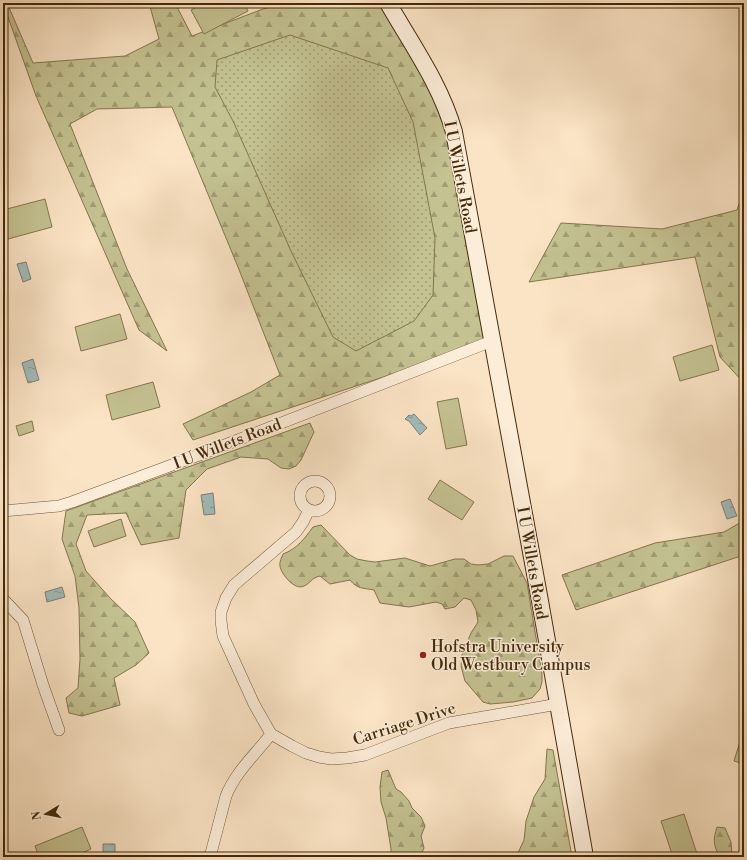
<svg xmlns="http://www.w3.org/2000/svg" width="747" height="860" font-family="'Libre Bodoni',serif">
<defs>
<pattern id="grass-dots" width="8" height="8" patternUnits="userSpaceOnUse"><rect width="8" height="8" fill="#c4c291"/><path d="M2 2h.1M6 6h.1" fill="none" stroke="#a19e75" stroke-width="1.8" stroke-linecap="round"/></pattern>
<pattern id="forest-firs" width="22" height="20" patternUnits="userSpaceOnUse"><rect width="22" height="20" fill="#c4c291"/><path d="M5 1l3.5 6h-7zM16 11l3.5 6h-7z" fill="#a19e75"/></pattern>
<pattern id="water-ripples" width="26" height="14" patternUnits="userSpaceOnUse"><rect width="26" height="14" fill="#a1bdbd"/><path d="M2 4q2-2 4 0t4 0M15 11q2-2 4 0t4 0" fill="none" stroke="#859a98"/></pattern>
</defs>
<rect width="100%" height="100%" fill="#fbe4c5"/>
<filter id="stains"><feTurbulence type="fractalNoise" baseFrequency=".005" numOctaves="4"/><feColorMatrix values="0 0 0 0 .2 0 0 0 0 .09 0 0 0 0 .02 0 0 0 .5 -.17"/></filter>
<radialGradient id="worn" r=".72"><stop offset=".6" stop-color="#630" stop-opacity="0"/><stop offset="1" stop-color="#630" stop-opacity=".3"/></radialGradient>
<!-- grass -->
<path fill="url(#grass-dots)" stroke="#84764d" d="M 344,3 L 405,66 L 454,316 L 334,363 L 201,63 Z"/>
<!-- forest -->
<path fill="url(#forest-firs)" stroke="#84764d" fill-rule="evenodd" d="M 3,3 L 7,3 L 33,63 L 125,56 L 159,39 L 149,3 L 175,3 L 192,36 L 263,9 L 284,3 L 388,3 L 436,86 L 492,341 L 193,440 L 183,424 L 251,392 L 280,375 L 238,267 L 172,107 L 97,109 L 70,124 L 127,269 L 167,351 L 139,330 L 36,96 ZM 290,35 L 388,68 L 413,122 L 435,238 L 433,295 L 414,321 L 356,351 L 333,337 L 291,251 L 234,123 L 215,87 L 217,60 Z
M 744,189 L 744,383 L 720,357 L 695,257 L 529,282 L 561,223 L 662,229 L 737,210 Z
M 310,423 L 314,432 L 301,460 L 296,466 L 289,469 L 281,468 L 268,459 L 241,457 L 207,469 L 186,490 L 179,538 L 141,545 L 126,513 L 87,515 L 76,544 L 86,571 L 110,598 L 135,622 L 149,653 L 136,665 L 114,678 L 120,705 L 82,716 L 69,713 L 66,698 L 78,688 L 80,659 L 79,608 L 75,576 L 62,539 L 66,511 Z
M 744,518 L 744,555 L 576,610 L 562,575 L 655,543 L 724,532 L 743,521 Z
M 321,525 L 350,555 L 357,559 L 367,561 L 375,562 L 405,558 L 430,566 L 455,559 L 464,559 L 471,564 L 478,565 L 488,564 L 504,556 L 513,556 L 527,583 L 542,674 L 542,682 L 540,689 L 532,698 L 513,702 L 490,704 L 483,702 L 465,681 L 461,666 L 462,655 L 471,633 L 478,622 L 476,610 L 471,600 L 464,598 L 455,607 L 445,609 L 442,604 L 436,602 L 409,607 L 380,603 L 374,590 C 363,588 357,589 350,580 L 330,584 L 320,576 C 311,578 311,583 304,586 C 295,591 281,574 280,566 C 279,562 282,557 283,554 C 297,549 305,538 313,527 Z
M 547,749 L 553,750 L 572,857 L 515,857 L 517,855 L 524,840 L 526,821 L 534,797 L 545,779 Z
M 388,770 L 396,789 L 401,792 L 409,801 L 412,808 L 421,817 L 425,826 L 421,836 L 424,848 L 420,857 L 391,857 L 391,849 L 386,818 L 381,802 L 380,787 L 382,772 Z
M 717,827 L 725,828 L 731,842 L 732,857 L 720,857 C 713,845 713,840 717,827 Z"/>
<!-- pitch -->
<path fill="#c4c291" stroke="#84764d" d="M 205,3 L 244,3 L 248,11 L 204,34 L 191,10 Z
M 45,199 L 52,227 L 8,239 L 3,220 L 3,210 Z
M 120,314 L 127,339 L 81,351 L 75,327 Z
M 712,345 L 719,370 L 680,381 L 673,357 Z
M 153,382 L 160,407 L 112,420 L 106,395 Z
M 458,398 L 467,445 L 446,449 L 437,402 Z
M 32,421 L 34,431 L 19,436 L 16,426 Z
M 440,480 L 474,502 L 462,520 L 428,499 Z
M 121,519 L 126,536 L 94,547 L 88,531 Z
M 742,735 L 744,736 L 744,764 L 734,761 Z
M 684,814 L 698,857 L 673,857 L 661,821 Z
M 82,827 L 91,849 L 73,857 L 39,857 L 35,846 Z"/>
<!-- water -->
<path fill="url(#water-ripples)" stroke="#7c8275" d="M 26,262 L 31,279 L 23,282 L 17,264 Z
M 33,359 L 39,380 L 28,383 L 22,363 Z
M 414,414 L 427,428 L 420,435 L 409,421 L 405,419 L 409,415 L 411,416 Z
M 213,493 L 215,514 L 204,515 L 201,495 Z
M 730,499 L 737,516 L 727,519 L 721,502 Z
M 62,587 L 65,597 L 47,602 L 45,592 Z
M 103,844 L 115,844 L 115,857 L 103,857 Z"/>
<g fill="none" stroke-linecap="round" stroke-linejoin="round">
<!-- street casing -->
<g stroke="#725838" stroke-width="12">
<path id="street" d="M300 496a15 15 0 1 1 30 0a15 15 0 1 1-30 0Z
M 309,510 L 303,522 L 296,532 L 234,585 L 226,598 L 221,612 L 221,621 L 223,636 L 254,704 L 271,734 L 292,746 L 306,753 L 319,757 L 331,759 L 347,758 L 365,755 L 449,723 L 558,704
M 3,511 L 59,506 L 72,502 L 199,455 L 492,341
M 3,599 L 23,620 L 43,685 L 59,730
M 210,857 L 226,796 C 236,771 256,754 271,734"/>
</g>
<!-- secondary casing -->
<g stroke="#442a09" stroke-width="18">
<path id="secondary" d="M 388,3 C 412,45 441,85 454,132 L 540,601 L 585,857"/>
</g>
<!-- street -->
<use href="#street" stroke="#fcedd9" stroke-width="11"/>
<!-- secondary -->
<use href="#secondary" stroke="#fcedd9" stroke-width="16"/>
</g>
<!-- markers -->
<circle fill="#8f2418" stroke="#fcedd9" stroke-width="1.5" cx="423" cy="655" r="4"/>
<g text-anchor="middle" stroke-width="3" stroke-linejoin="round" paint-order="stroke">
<!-- street labels -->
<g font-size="16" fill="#442a09" stroke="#fcedd9">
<text transform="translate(461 177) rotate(79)" y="6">I U Willets Road</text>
<text transform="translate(227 443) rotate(-21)" y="6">I U Willets Road</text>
<text transform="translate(533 563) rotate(80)" y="6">I U Willets Road</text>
<text transform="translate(404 723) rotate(-18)" y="6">Carriage Drive</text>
</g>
<!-- poi labels -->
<g font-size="16" fill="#442a09" stroke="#fcedd9" text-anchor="start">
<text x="431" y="652">Hofstra University<tspan x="431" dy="18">Old Westbury Campus</tspan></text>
</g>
</g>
<!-- margin -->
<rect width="747" height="860" fill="none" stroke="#fbe4c5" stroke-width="16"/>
<rect x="4" y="4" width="739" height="852" fill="none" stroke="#442a09" stroke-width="2"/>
<rect x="8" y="8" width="731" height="844" fill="none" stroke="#442a09"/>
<!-- north arrow -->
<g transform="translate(46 814) rotate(260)" stroke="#fcedd9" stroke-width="3" paint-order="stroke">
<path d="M0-3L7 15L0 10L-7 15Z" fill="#442a09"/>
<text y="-6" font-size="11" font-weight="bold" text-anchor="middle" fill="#442a09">N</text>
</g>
<rect width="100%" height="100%" filter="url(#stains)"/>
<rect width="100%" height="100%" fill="url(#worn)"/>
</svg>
